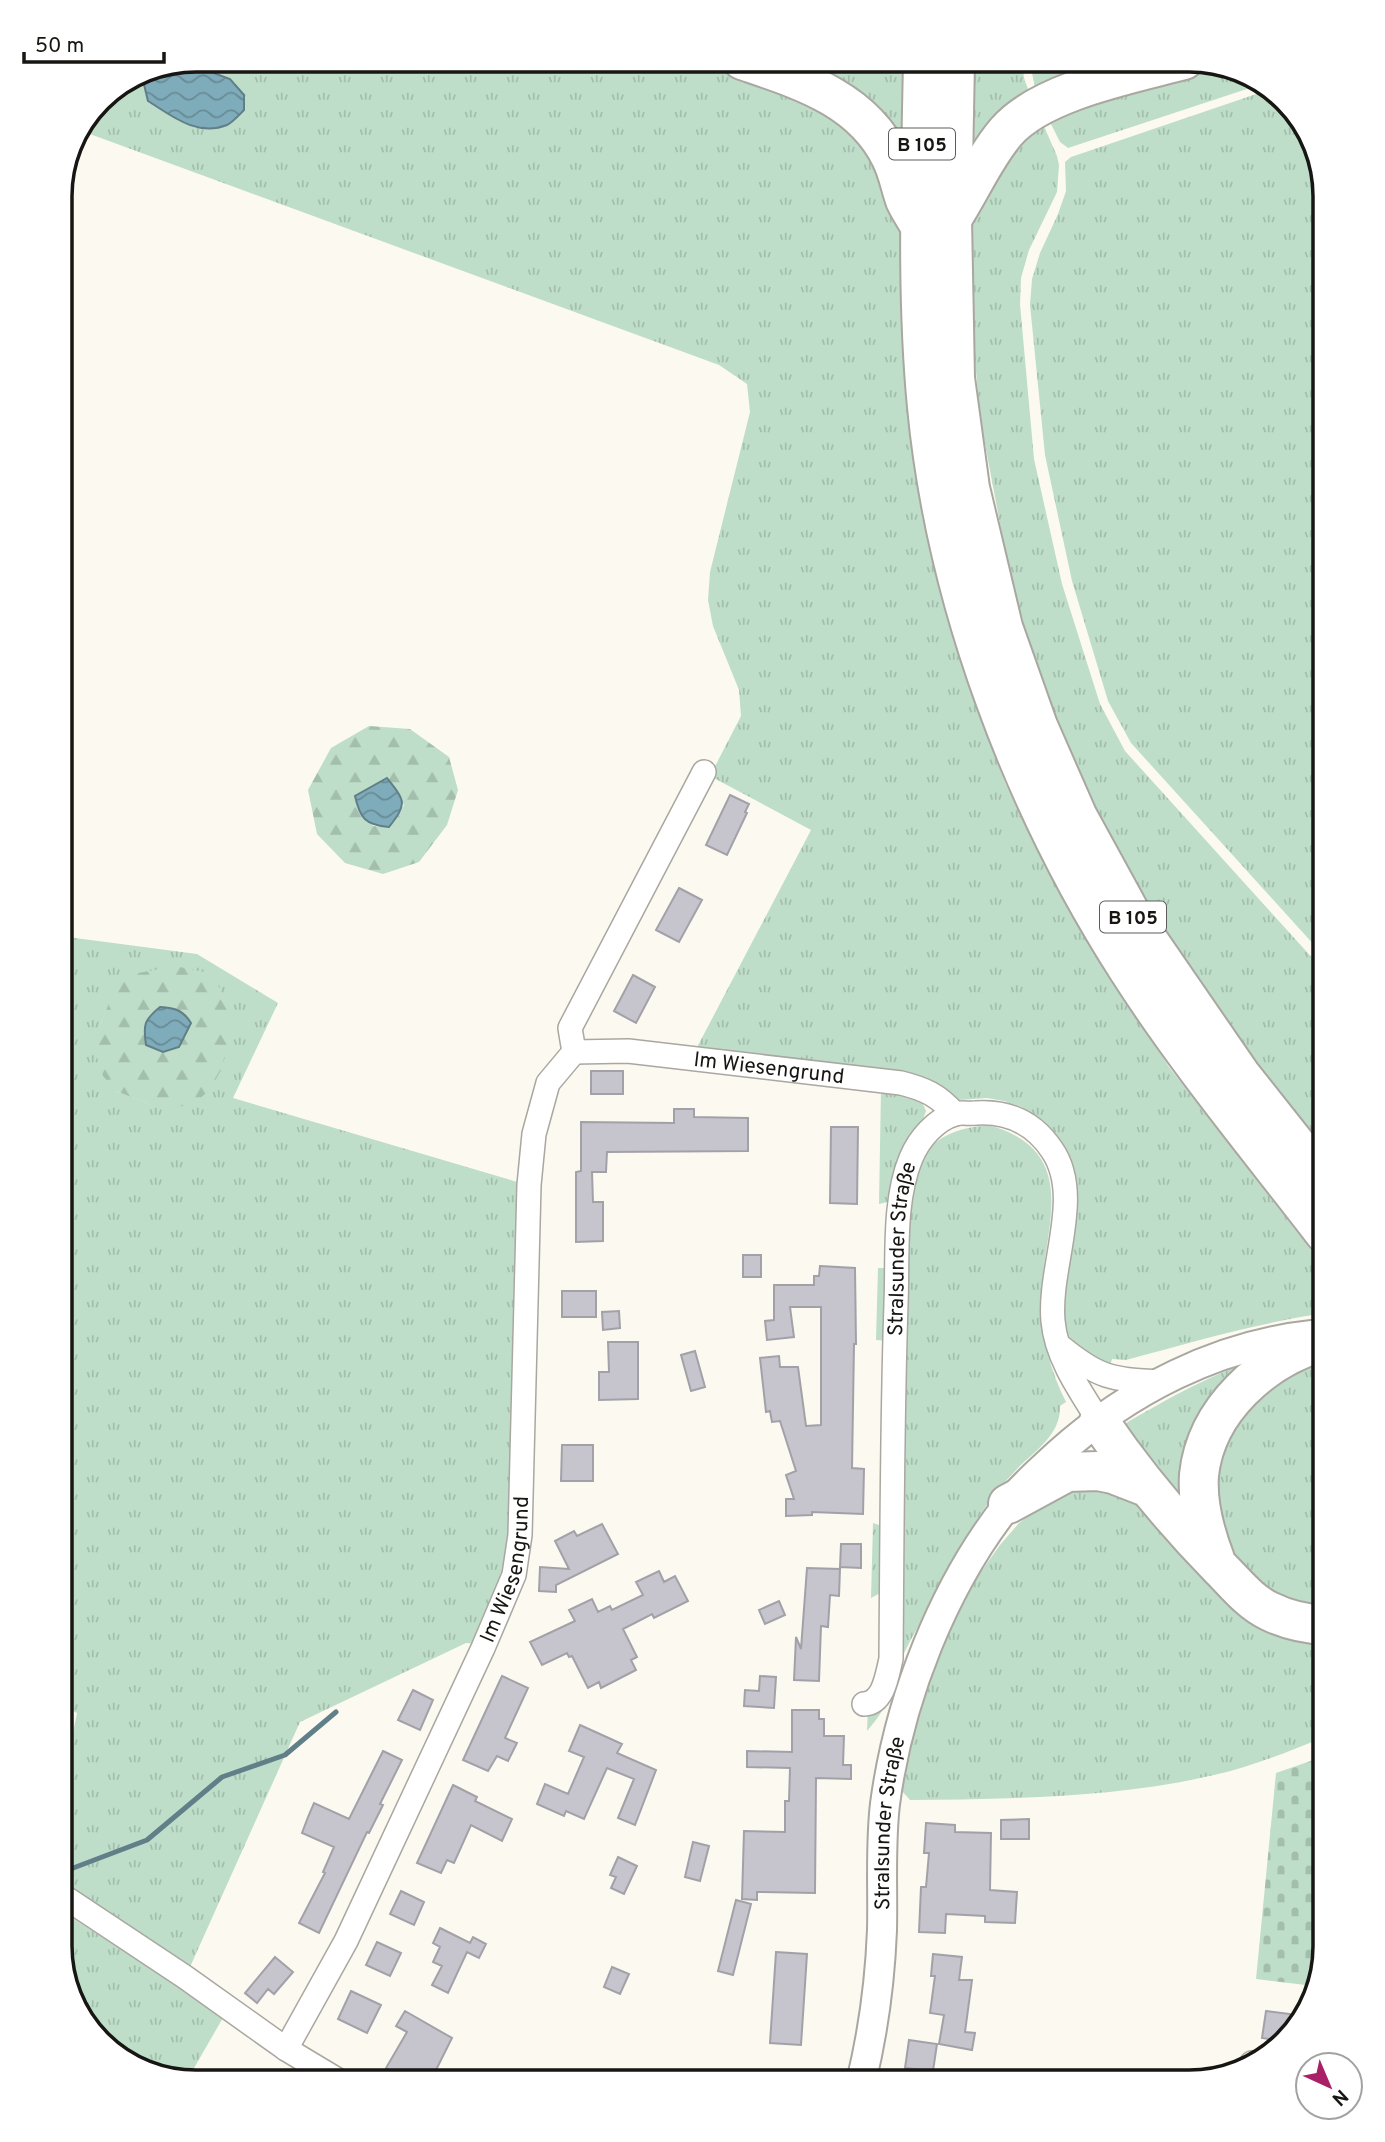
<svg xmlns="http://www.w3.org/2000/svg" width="1385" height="2142" font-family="Overpass,sans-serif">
<defs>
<pattern id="grass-tufts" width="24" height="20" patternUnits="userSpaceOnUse" patternTransform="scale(1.75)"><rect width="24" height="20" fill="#bedec9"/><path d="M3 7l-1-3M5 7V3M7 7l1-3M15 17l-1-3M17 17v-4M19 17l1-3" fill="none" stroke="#a3beac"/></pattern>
<pattern id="forest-firs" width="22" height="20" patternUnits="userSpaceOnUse" patternTransform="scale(1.75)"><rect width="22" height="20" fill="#bedec9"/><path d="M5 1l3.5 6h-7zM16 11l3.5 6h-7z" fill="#a3beac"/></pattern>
<pattern id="cemetery-stones" width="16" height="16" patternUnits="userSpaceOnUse" patternTransform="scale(1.75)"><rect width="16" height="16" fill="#bedec9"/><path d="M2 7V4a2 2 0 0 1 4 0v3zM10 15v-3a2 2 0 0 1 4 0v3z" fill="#a3beac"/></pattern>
<pattern id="water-waves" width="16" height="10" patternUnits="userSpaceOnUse" patternTransform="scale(1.75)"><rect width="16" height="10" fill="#7facba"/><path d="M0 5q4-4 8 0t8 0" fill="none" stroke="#678b96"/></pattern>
</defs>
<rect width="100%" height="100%" fill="#fcf9f1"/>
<!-- grass -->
<path fill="url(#grass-tufts)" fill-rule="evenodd" d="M 196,60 L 715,60 L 771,78 L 852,120 L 899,203 L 907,385 L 912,440 L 923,520 L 950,625 L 977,708 L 1006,785 L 1074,920 L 1169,1067 L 1325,1268 L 1325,1313 C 1258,1323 1192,1342 1126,1360 L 1112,1359 L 1110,1366 C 1077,1349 1070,1347 1059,1311 L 1067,1155 L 1055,1134 L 1039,1118 L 1022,1107 L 1004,1101 L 987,1098 L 959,1100 L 909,1077 L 693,1055 L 811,830 L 710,776 L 741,716 L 739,690 L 713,626 L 708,600 L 710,572 L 750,412 L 747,384 L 719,365 L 79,130 L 100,99 L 144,70 Z
M 763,60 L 907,60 L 906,159 Z
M 973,60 L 1022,60 L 1024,78 L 1029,92 L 1035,88 L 1032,73 L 1032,60 L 1157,60 L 971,160 Z
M 1204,62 L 1265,83 L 1068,148 L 1060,142 L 1049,120 L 1043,124 L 1057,156 L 1059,165 L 1057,192 L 1029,250 L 1021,278 L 1020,304 L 1034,459 L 1062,584 L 1100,704 L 1125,751 L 1325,972 L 1325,1155 L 1246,1051 L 1160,927 L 1093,808 L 1051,713 L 1022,623 L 1010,577 L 980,417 L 973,337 L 973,219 L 989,169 L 1062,104 L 1094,92 Z
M 1271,89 L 1311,135 L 1325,196 L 1325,957 L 1131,743 L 1108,701 L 1072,581 L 1045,455 L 1030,305 L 1032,279 L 1040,253 L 1058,214 L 1066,191 L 1065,162 L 1071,157 Z
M 60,936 L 197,954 L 278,1003 L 233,1098 L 524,1184 L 516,1533 L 507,1572 L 479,1644 L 466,1643 L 300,1722 L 190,1967 L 60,1881 L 60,1796 L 77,1713 L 60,1704 ZM 117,987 L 164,1110 L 116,1091 L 100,1025 Z
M 881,1089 C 900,1092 919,1090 926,1111 L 892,1201 L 879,1204 Z
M 989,1125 C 1086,1153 1041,1232 1041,1303 C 1042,1339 1050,1370 1066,1402 L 1060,1406 C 1061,1435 1035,1451 1017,1469 C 1005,1481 995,1494 986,1506 C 966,1535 951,1568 934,1599 C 923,1619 910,1639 901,1660 C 889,1691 891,1704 867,1731 L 868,1708 L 877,1705 L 905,1211 C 910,1196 914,1171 922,1158 C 937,1134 963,1127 989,1125 Z
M 878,1268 L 891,1268 L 889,1341 L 876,1340 Z
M 1268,1356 L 1231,1387 L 1196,1528 L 1121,1426 C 1171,1397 1212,1373 1268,1356 Z
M 1300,1360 L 1325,1360 L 1325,1613 L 1262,1593 L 1214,1530 L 1218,1438 Z
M 1114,1483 L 1325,1641 L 1325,1737 C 1289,1751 1252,1767 1214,1775 C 1117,1798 1009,1799 910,1800 L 902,1791 L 905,1757 L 912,1722 L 948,1624 L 972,1584 L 1000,1545 L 1019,1523 L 1065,1488 Z
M 873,1523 L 885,1527 L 884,1591 L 871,1598 Z
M 60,1910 L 224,2016 L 186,2082 L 120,2060 L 74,2007 L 60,1946 Z"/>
<!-- forest -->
<path fill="url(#forest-firs)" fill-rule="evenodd" d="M 369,726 L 410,729 L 449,757 L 458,790 L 447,825 L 419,862 L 383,874 L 345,863 L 317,834 L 308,790 L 331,748 ZM 387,778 L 404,805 L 400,813 L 388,827 L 373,826 L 355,796 Z
M 175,966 L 213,974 L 234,1019 L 221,1070 L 210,1090 L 193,1104 L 163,1110 L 116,1091 L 103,1076 L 96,1054 L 100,1025 L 116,987 L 128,975 Z"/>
<!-- cemetery -->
<path fill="url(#cemetery-stones)" d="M 1325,1756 L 1325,1947 L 1314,1986 L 1256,1979 L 1276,1773 Z"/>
<!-- water -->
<path fill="url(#water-waves)" stroke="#607f88" stroke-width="2" d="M 184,62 L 230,79 L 244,95 L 244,110 C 239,115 233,122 227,125 C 197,137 172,116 148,101 L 141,72 Z
M 387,778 C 405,801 408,803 389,827 C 365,825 360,818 355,796 Z
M 160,1007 C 175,1008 183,1010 191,1023 L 179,1047 L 163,1052 L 146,1045 C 143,1025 144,1020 160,1007 Z"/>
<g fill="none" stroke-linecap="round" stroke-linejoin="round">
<!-- stream -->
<path stroke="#607f88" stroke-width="5" d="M 60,1873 L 147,1840 L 222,1777 L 285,1755 L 336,1712"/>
</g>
<!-- building -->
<path fill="#c6c4cc" stroke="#a2a1a8" stroke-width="2" d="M 730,795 L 749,804 L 745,812 L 747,813 L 727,855 L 706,845 Z
M 679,888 L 702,900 L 679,942 L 656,930 Z
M 633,975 L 655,987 L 636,1023 L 614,1011 Z
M 591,1071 L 623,1071 L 623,1094 L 591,1094 Z
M 674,1109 L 694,1109 L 694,1117 L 748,1118 L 748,1151 L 607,1152 L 606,1172 L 592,1172 L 593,1202 L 603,1202 L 603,1241 L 576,1242 L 576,1172 L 581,1171 L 581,1122 L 674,1123 Z
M 831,1127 L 858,1127 L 857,1204 L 830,1203 Z
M 743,1255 L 761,1255 L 761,1277 L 743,1277 Z
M 820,1266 L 855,1268 L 856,1344 L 854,1344 L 852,1468 L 864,1469 L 863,1514 L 812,1512 L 812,1515 L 786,1516 L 786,1499 L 794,1499 L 786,1475 L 796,1471 L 780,1421 L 772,1422 L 770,1411 L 766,1412 L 760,1358 L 779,1356 L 780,1367 L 798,1367 L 806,1426 L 821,1425 L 821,1307 L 790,1307 L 794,1337 L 767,1340 L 765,1321 L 774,1320 L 774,1285 L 814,1285 L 814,1276 L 819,1276 Z
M 562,1291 L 596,1291 L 596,1317 L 562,1317 Z
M 619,1311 L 620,1328 L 603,1330 L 602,1312 Z
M 608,1342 L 638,1342 L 638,1399 L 599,1400 L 599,1372 L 609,1372 Z
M 695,1351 L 705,1387 L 691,1391 L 681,1355 Z
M 562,1445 L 593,1445 L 593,1481 L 561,1481 Z
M 602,1524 L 618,1554 L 556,1585 L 556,1592 L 539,1591 L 540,1567 L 569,1569 L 555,1541 L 574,1531 L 577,1536 Z
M 841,1544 L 861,1544 L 861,1568 L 840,1567 Z
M 807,1568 L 840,1569 L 839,1596 L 830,1595 L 828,1627 L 821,1626 L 819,1681 L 794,1680 L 796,1637 L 801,1649 Z
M 659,1571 L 664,1582 L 675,1576 L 688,1601 L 654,1618 L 652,1614 L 623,1629 L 637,1657 L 631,1660 L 636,1670 L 601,1688 L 599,1682 L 588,1688 L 572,1656 L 569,1657 L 567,1653 L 542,1665 L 530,1642 L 575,1621 L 569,1610 L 592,1599 L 598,1612 L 610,1606 L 612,1610 L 643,1595 L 636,1582 Z
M 779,1601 L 785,1615 L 765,1624 L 759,1610 Z
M 502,1676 L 528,1688 L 505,1738 L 517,1743 L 508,1761 L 497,1756 L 488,1771 L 463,1760 Z
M 760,1676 L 776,1677 L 774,1708 L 744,1706 L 745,1690 L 759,1691 Z
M 413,1690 L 433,1700 L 420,1730 L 398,1720 Z
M 792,1710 L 819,1710 L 819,1719 L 824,1719 L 824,1736 L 844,1736 L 843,1765 L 851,1765 L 851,1779 L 816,1778 L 815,1893 L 757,1892 L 757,1900 L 742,1899 L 744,1831 L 785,1832 L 785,1801 L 789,1801 L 790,1768 L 747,1767 L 747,1751 L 792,1752 Z
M 580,1725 L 622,1744 L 617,1753 L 656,1770 L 635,1825 L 618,1818 L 634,1779 L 607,1768 L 584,1819 L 566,1811 L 564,1816 L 537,1804 L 545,1784 L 568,1794 L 584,1757 L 569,1751 Z
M 383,1751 L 402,1760 L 380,1804 L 383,1805 L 369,1833 L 367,1832 L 319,1933 L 299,1923 L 325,1873 L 323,1872 L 334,1847 L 302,1833 L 308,1817 L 314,1803 L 349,1819 Z
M 453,1785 L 477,1797 L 475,1801 L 512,1819 L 502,1841 L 471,1825 L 454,1863 L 447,1860 L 441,1873 L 417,1863 Z
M 1029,1819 L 1029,1839 L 1001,1839 L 1001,1820 Z
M 926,1823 L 955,1825 L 955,1832 L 991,1833 L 990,1890 L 1017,1892 L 1015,1923 L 985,1922 L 985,1916 L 946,1914 L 945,1933 L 919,1932 L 921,1887 L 926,1887 L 929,1853 L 924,1853 Z
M 693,1842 L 709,1846 L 700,1881 L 685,1877 Z
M 618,1857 L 637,1866 L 624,1894 L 611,1888 L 616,1877 L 610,1875 Z
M 401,1891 L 424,1902 L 414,1925 L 390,1914 Z
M 736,1900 L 751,1904 L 733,1975 L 718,1971 Z
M 440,1928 L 470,1943 L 473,1937 L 486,1944 L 479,1958 L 467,1952 L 448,1993 L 432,1985 L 442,1966 L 433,1962 L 440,1947 L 433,1943 Z
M 377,1942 L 401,1953 L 390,1976 L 366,1965 Z
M 776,1952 L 807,1954 L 801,2045 L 770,2043 Z
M 933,1954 L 962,1957 L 959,1980 L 972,1980 L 965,2032 L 975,2033 L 972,2050 L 939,2044 L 944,2015 L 930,2013 L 935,1976 L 931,1976 Z
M 275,1957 L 293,1972 L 274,1994 L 268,1989 L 257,2003 L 245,1993 Z
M 612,1967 L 629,1974 L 620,1994 L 604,1987 Z
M 351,1991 L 381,2005 L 367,2033 L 338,2019 Z
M 405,2011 L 452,2038 L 430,2082 L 412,2082 L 386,2068 L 407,2032 L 396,2026 Z
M 1266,2011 L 1298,2015 L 1296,2028 L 1281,2041 L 1262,2038 Z
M 909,2040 L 937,2044 L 933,2071 L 905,2068 Z"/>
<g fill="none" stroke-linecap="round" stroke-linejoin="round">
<!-- minor casing -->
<g stroke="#aaa7a0" stroke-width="26">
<g id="minor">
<path id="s1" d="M 574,1052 L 628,1051 L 901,1083 C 925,1089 938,1095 955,1114"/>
<path d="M 1061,1347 C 1100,1379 1112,1379 1160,1382"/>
<path id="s2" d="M 864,1704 C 884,1703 887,1675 891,1659 C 892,1541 892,1423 896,1304 C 898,1258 893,1201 911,1158 C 919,1139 935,1120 955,1114 C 961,1112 969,1114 976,1113 C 1008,1111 1034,1123 1052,1150 C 1084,1196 1048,1267 1053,1321 C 1056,1357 1080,1391 1099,1421"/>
<path d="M 60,1894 L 185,1977 L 286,2049 L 341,2082"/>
<path id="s3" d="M 286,2049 L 346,1941 L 483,1648 L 514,1575 L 520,1535 L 529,1185 L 534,1134 L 548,1083 L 574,1052 L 570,1028 L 704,772"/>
<path d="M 1252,2066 L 1252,2063 L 1256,2063"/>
</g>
</g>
<!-- tertiary casing -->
<g stroke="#aaa7a0" stroke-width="32">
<g id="tertiary">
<path id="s4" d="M 861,2082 C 873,2033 880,1981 882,1930 C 883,1888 880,1846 885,1804 C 899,1699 943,1586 1009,1503 C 1023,1485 1041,1470 1058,1454 C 1128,1391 1217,1345 1312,1335"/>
</g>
</g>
<!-- trunk casing -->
<g stroke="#aaa7a0" stroke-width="42">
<path id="trunk" d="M 923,60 C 921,175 916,292 927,407 C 946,603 1023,806 1129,971 C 1188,1063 1259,1148 1325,1234
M 955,60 L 952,219 L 955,378 L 970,488 L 1003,627 L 1038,726 L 1077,815 L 1135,921 L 1241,1075 L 1325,1181
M 1099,1421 C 1135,1474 1176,1523 1221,1569 C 1236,1584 1250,1602 1269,1611 C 1287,1620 1306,1624 1325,1625
M 1008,1504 L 1067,1472 L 1098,1471 L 1113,1474 L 1149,1488
M 1215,1559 C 1205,1533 1197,1503 1199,1475 C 1206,1409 1264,1358 1325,1341"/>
</g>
<!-- motorway casing -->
<g stroke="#aaa7a0" stroke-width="42">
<path id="motorway" d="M 742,60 C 800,80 862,98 891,158 C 898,172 900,186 905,200 C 909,209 916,219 921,228
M 952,219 C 971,190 984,158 1006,132 C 1041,91 1132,74 1184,60"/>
</g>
<!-- minor -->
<use href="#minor" stroke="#fff" stroke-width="23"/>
<!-- tertiary -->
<use href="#tertiary" stroke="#fff" stroke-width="28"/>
<!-- trunk -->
<use href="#trunk" stroke="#fff" stroke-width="38"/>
<!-- motorway -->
<use href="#motorway" stroke="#fff" stroke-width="38"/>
</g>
<g text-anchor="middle" stroke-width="6" stroke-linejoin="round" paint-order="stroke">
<!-- shield labels -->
<g fill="#fff" stroke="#5d5c5a" stroke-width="2">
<rect x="889" y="128.5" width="66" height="31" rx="5"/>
<rect x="1100" y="901.5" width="66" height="31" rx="5"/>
</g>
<g font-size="19" font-weight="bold" fill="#171613">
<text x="922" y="151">B 105</text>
<text x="1133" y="924">B 105</text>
</g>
<!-- street labels -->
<g font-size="21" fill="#171613" stroke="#fff">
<text dy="7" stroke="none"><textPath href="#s1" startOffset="196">Im Wiesengrund</textPath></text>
<text dy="7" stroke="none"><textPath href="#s2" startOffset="467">Stralsunder Straße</textPath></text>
<text dy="7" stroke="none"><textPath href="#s3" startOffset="530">Im Wiesengrund</textPath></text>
<text dy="7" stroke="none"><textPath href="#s4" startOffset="261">Stralsunder Straße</textPath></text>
</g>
</g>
<!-- crop -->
<path d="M0 0H1385V2142H0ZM196 72H1189A124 124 0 0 1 1313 196V1946A124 124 0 0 1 1189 2070H196A124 124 0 0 1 72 1946V196A124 124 0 0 1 196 72Z" fill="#fff" fill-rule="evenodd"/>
<path fill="none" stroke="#171613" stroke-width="3.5" d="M196 72H1189A124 124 0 0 1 1313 196V1946A124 124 0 0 1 1189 2070H196A124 124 0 0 1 72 1946V196A124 124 0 0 1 196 72Z"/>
<!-- north arrow -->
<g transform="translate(1329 2086) rotate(136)"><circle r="33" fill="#ffffff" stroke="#a2a2a1" stroke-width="2"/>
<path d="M0-5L12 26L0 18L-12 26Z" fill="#a92067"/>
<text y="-10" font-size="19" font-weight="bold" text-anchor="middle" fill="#171613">N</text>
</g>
<!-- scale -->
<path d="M24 52v10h140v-10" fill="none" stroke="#171613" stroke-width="3.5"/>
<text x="35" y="52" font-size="21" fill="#171613" stroke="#ffffff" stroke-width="5" paint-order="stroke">50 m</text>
</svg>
